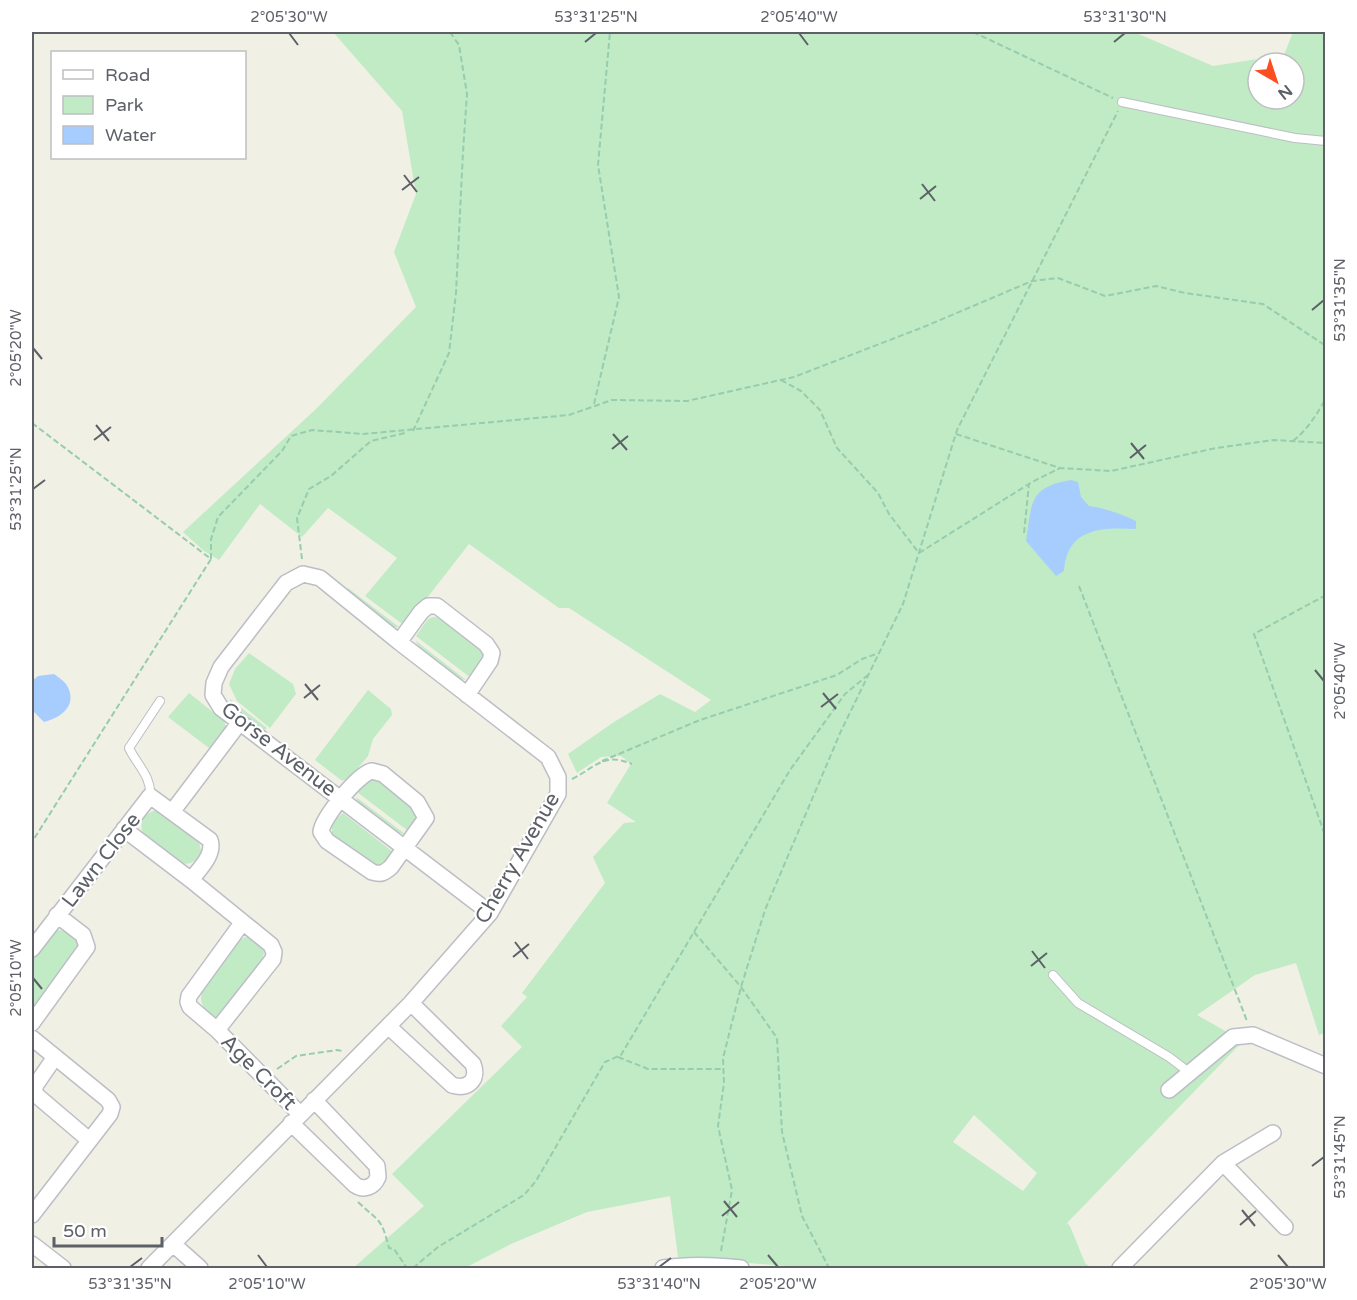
<svg xmlns="http://www.w3.org/2000/svg" width="1357" height="1300" font-family="'Varela Round',sans-serif">
<rect width="100%" height="100%" fill="#f1f0e5"/>
<!-- green -->
<path fill="#c0ebc5" fill-rule="evenodd" d="M 333,32 L 1134,32 L 1213,66 L 1284,55 L 1293,32 L 1325,32 L 1325,1033 L 1319,1035 L 1296,963 L 1255,975 L 1197,1015 L 1243,1041 L 1067,1223 L 1070,1226 L 1085,1263 L 1091,1268 L 810,1268 L 678,1257 L 670,1196 L 587,1212 L 511,1244 L 465,1268 L 353,1268 L 424,1206 L 392,1174 L 522,1047 L 501,1026 L 527,997 L 522,993 L 605,883 L 593,857 L 624,823 L 636,822 L 607,803 L 631,764 L 621,756 L 601,757 L 577,773 L 568,754 L 614,722 L 660,694 L 695,712 L 711,700 L 569,608 L 559,608 L 469,544 L 409,621 L 401,623 L 365,596 L 397,558 L 328,508 L 302,537 L 260,504 L 219,560 L 204,551 L 183,532 L 316,409 L 416,307 L 394,252 L 416,194 L 402,111 ZM 1258,63 L 1294,63 L 1294,99 L 1258,99 ZM 974,1115 L 1037,1173 L 1023,1191 L 953,1142 Z
M 348,588 L 399,627 L 394,627 L 348,592 Z
M 433,617 L 442,618 L 483,649 L 486,656 L 471,678 L 416,636 L 428,619 Z
M 416,641 L 466,680 L 461,679 L 418,646 Z
M 249,653 L 293,684 L 296,694 L 270,728 L 237,701 L 229,684 L 235,669 Z
M 368,690 L 391,709 L 392,715 L 373,739 L 368,756 L 347,781 L 341,780 L 315,760 Z
M 189,693 L 224,721 L 226,727 L 209,748 L 168,717 Z
M 230,699 L 267,728 L 265,730 L 230,703 Z
M 377,777 L 420,814 L 411,833 L 357,792 L 361,783 Z
M 356,797 L 405,834 L 399,833 L 358,803 Z
M 157,810 L 162,810 L 199,842 L 201,851 C 188,883 158,846 143,833 C 138,820 145,813 157,810 Z
M 343,813 L 393,852 L 384,866 L 371,865 L 332,834 L 332,823 Z
M 57,930 C 69,930 74,935 79,946 L 32,1013 L 32,960 L 52,933 Z
M 250,935 L 264,946 C 268,966 233,1000 221,1016 L 215,1017 C 201,1010 198,999 204,985 L 239,940 Z"/>
<!-- water -->
<path fill="#a7cdff" d="M 1071,480 L 1078,482 L 1081,497 L 1089,506 C 1105,508 1121,514 1136,521 L 1136,529 C 1101,527 1067,528 1064,571 L 1056,576 L 1026,541 C 1032,504 1028,487 1071,480 Z
M 54,674 C 58,677 63,680 66,684 C 79,704 62,718 44,722 L 32,710 L 32,681 L 38,676 Z"/>
<g fill="none" stroke-linecap="round" stroke-linejoin="round">
<!-- lane casing -->
<g stroke="#bdbec5" stroke-width="10">
<path id="lane" d="M 1122,102 L 1295,138 L 1326,141
M 150,796 C 152,777 137,765 129,748 L 160,701
M 1053,975 L 1078,1003 L 1169,1057 L 1190,1073"/>
</g>
<!-- street casing -->
<g stroke="#bdbec5" stroke-width="18">
<path id="street" d="M 399,642 L 421,612 L 428,606 L 437,606 L 486,644 L 492,653 L 490,661 L 467,695
M 372,771 L 383,774 L 417,802 L 426,818 L 391,867 C 384,873 381,875 372,872 L 327,841 L 321,832 C 322,818 359,773 372,771 Z
M 172,812 L 240,722
M 124,829 L 191,880 L 271,945 L 274,952 L 273,959 L 217,1030 L 300,1114
M 32,949 L 150,796 L 210,840 C 215,855 199,869 191,880
M 32,1023 L 87,947 L 83,935 L 57,915
M 388,1026 L 452,1085 C 468,1090 479,1080 473,1064 L 411,1003
M 217,1030 L 190,1007 L 188,1002 L 189,996 L 242,923
M 32,1038 L 108,1100 L 112,1107 L 110,1114 L 32,1215
M 55,1057 L 35,1086 L 35,1094 L 89,1140
M 1169,1090 L 1233,1037 L 1253,1035 L 1326,1066
M 291,1123 L 355,1185 C 364,1191 374,1187 378,1177 L 377,1166 L 314,1100
M 1223,1163 L 1285,1227
M 32,1244 L 63,1268
M 173,1244 L 200,1268
M 149,1268 L 411,1003 L 490,913 L 558,794 L 558,777 L 548,757 L 399,642 L 320,578 L 303,574 L 286,583 L 221,667 L 214,683 L 213,695 L 221,708 L 490,913
M 663,1268 C 689,1264 714,1265 741,1268
M 1120,1268 L 1223,1163 L 1273,1133"/>
</g>
<!-- path -->
<path stroke="#97ccae" stroke-width="2" stroke-dasharray="6 3" stroke-linecap="butt" d="M 973,32 L 1113,98
M 781,380 L 801,391 L 820,410 L 837,448 L 878,493 L 889,514 L 919,553 L 1032,482 L 1060,468
M 594,404 L 619,297 L 598,165 L 610,32
M 32,423 L 211,559 L 32,842
M 413,431 L 449,353 L 456,293 L 463,152 L 467,94 L 459,45 L 450,32
M 956,434 L 1060,468 L 1111,471 L 1216,448 L 1274,440 L 1326,443
M 1293,441 C 1308,429 1317,414 1326,398
M 1024,533 L 1029,484
M 211,559 L 211,539 L 218,517 L 282,451 L 291,436 L 312,430 L 363,434 L 569,415 L 612,400 L 687,401 L 794,377 L 926,326 L 1032,281 L 1058,278 L 1105,296 L 1156,286 L 1185,293 L 1263,304 L 1326,346
M 302,559 L 297,518 L 309,489 L 331,476 L 371,441 L 405,433
M 1079,586 L 1247,1021
M 1326,595 L 1254,634 L 1326,838
M 602,761 L 700,720 L 837,675 L 862,659 L 879,653
M 572,779 C 596,767 604,752 632,764
M 694,932 L 741,987 L 777,1038 L 782,1132 L 802,1216 L 829,1268
M 618,1057 L 648,1069 L 724,1069
M 277,1069 L 296,1056 L 337,1050 L 342,1051
M 358,1202 C 380,1223 381,1217 389,1248 L 394,1249 L 407,1268
M 721,1251 L 732,1190 L 718,1126 L 724,1083 L 723,1058 L 741,987 L 765,910 L 841,731 L 903,604 L 957,430 L 1118,111
M 413,1268 L 438,1247 L 524,1195 L 536,1181 L 605,1062 L 621,1055 L 790,770 L 845,694 L 868,675"/>
<!-- lane -->
<use href="#lane" stroke="#fff" stroke-width="8"/>
<!-- street -->
<use href="#street" stroke="#fff" stroke-width="15"/>
</g>
<!-- ticks -->
<path fill="none" stroke="#5d6067" stroke-width="2" d="M 289,33 L 298,45M 799,33 L 808,45M 585,42 L 596,33M 1114,42 L 1125,33M 404,175 L 417,192M 922,184 L 935,201M 402,190 L 419,177M 920,199 L 936,186M 1312,310 L 1324,300M 33,348 L 42,359M 96,425 L 109,441M 613,434 L 627,450M 94,440 L 111,427M 1131,443 L 1144,459M 612,449 L 628,436M 1130,458 L 1146,445M 33,489 L 45,480M 1315,670 L 1324,681M 305,684 L 318,700M 823,693 L 836,709M 304,698 L 320,685M 821,707 L 838,694M 515,942 L 528,959M 1032,951 L 1045,968M 513,957 L 529,944M 1031,966 L 1047,953M 33,978 L 42,989M 1312,1166 L 1324,1157M 724,1201 L 737,1217M 1242,1210 L 1255,1226M 722,1216 L 739,1202M 1240,1225 L 1256,1211M 258,1255 L 267,1267M 768,1255 L 778,1267M 1278,1255 L 1288,1267M 130,1267 L 142,1258M 659,1267 L 671,1258"/>
<g text-anchor="middle" stroke-width="4.5" stroke-linejoin="round" paint-order="stroke">
<!-- street labels -->
<g font-size="21" fill="#5d6067" stroke="#fff">
<text transform="translate(279 749) rotate(38)" y="7">Gorse Avenue</text>
<text transform="translate(517 858) rotate(-60)" y="7">Cherry Avenue</text>
<text transform="translate(101 860) rotate(-52)" y="7">Lawn Close</text>
<text transform="translate(259 1072) rotate(45)" y="7">Age Croft</text>
</g>
</g>
<!-- border -->
<rect width="1357" height="1300" fill="none" stroke="#ffffff" stroke-width="66"/>
<!-- legend -->
<rect x="51" y="51" width="195" height="108" fill="#ffffff" stroke="#bebfc2" stroke-width="1.5"/>
<rect x="63" y="70" width="30" height="9" fill="#ffffff" stroke="#bebfc2" stroke-width="1.5"/>
<text x="105" y="81" font-size="18" fill="#5d6067">Road</text>
<rect x="63" y="96" width="30" height="18" fill="#c0ebc5" stroke="#bebfc2" stroke-width="1.5"/>
<text x="105" y="111" font-size="18" fill="#5d6067">Park</text>
<rect x="63" y="126" width="30" height="18" fill="#a7cdff" stroke="#bebfc2" stroke-width="1.5"/>
<text x="105" y="141" font-size="18" fill="#5d6067">Water</text>
<!-- north arrow -->
<g transform="translate(1276 81) rotate(141)"><circle r="28" fill="#ffffff" stroke="#bebfc2" stroke-width="1.5"/>
<path d="M0-4.5L10 22L0 15L-10 22Z" fill="#fc4f21"/>
<text y="-9" font-size="16" font-weight="bold" text-anchor="middle" fill="#5d6067">N</text>
</g>
<!-- scale -->
<path d="M54 1237v9h108v-9" fill="none" stroke="#5d6067" stroke-width="3"/>
<text x="63" y="1237" font-size="18" fill="#5d6067" stroke="#ffffff" stroke-width="4.5" paint-order="stroke">50 m</text>
<rect x="33" y="33" width="1291" height="1234" fill="none" stroke="#5d6067" stroke-width="2"/>
<g font-size="15" text-anchor="middle" fill="#5d6067">
<text x="289" y="22">2°05'30"W</text>
<text x="596" y="22">53°31'25"N</text>
<text x="799" y="22">2°05'40"W</text>
<text x="1125" y="22">53°31'30"N</text>
<text transform="translate(1340 300) rotate(-90)" y="5">53°31'35"N</text>
<text transform="translate(16 348) rotate(-90)" y="5">2°05'20"W</text>
<text transform="translate(16 489) rotate(-90)" y="5">53°31'25"N</text>
<text transform="translate(1340 681) rotate(-90)" y="5">2°05'40"W</text>
<text transform="translate(16 978) rotate(-90)" y="5">2°05'10"W</text>
<text transform="translate(1340 1157) rotate(-90)" y="5">53°31'45"N</text>
<text x="130" y="1289">53°31'35"N</text>
<text x="267" y="1289">2°05'10"W</text>
<text x="659" y="1289">53°31'40"N</text>
<text x="778" y="1289">2°05'20"W</text>
<text x="1288" y="1289">2°05'30"W</text>
</g>
</svg>
